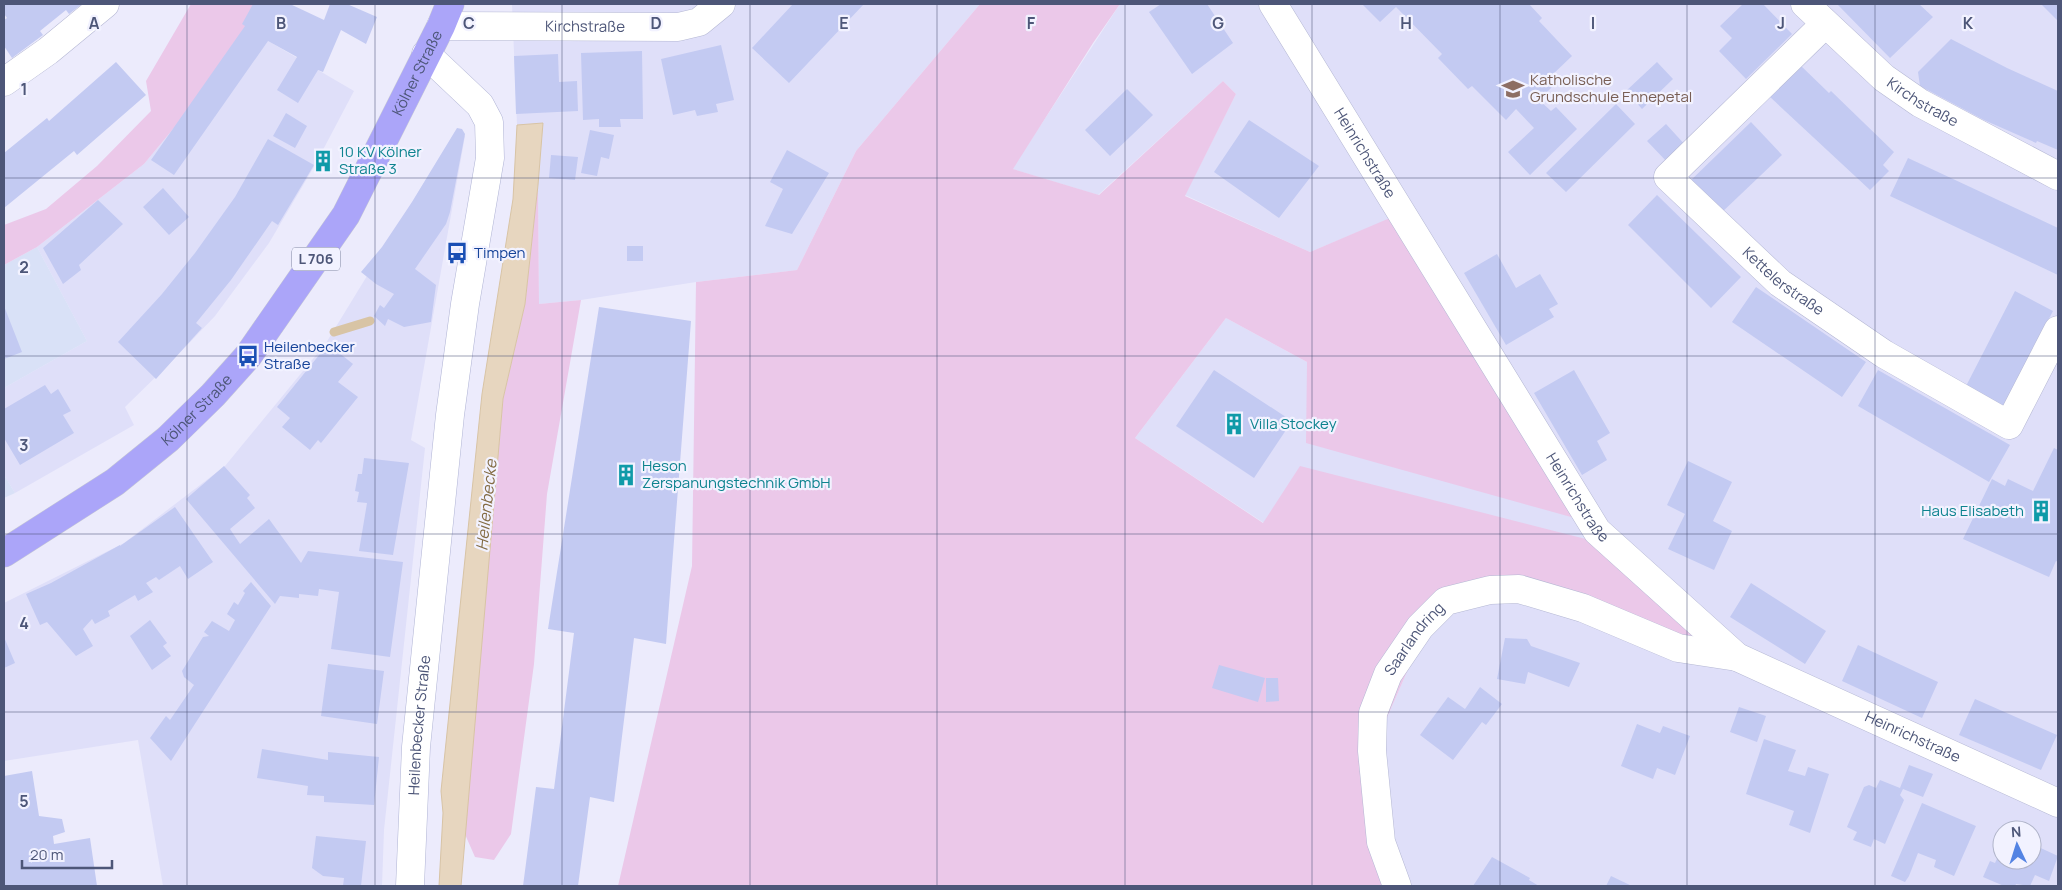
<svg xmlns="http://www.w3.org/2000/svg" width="2062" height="890" font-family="Manrope,sans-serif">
<rect width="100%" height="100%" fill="#ecebfc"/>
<!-- residential -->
<path fill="#dfdff9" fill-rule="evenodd" d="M 512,4 L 980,4 L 856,151 L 797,270 L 696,282 L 581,300 L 539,304 L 538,185 L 543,123 L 517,125 Z
M 1120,4 L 2058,4 L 2058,886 L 1398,886 L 1379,795 L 1386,720 L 1417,649 L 1454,605 L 1521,598 L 1702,624 L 1264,523 L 1135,438 L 1226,318 L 1307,362 L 1404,213 L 1310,252 L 1185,195 L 1236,94 L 1223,81 L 1098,195 L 1012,169 ZM 2002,830 L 2032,830 L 2032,860 L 2002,860 Z
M 244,27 L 354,91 L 315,165 L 269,243 L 215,316 L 171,362 L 125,407 L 134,425 L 15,493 L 4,475 L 4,388 L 87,341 L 37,247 L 144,164 L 183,117 Z
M 455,132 L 465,136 L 411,440 L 425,448 L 384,830 L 382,886 L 163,886 L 138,740 L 4,761 L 4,603 L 124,543 L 225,466 L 326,343 Z"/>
<!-- commercial -->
<path fill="#d9e1f7" d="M 37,247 L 87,341 L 4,388 L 4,265 Z
M 4,475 L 15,493 L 4,498 Z"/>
<!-- green -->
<path fill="#ebc8e9" d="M 191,4 L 261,4 L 183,117 L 144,164 L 37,247 L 4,265 L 4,225 L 46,209 L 97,166 L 151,111 L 146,81 Z
M 980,4 L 1120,4 L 1093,43 L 1013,169 L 1099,195 L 1223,81 L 1236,94 L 1185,196 L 1310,252 L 1404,212 L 1596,524 L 1306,443 L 1307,362 L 1226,318 L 1135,438 L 1263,523 L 1300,466 L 1621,548 L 1702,624 L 1688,658 L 1521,598 L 1454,605 L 1417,649 L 1386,720 L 1379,795 L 1398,886 L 618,886 L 692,566 L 696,282 L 797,270 L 856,151 Z
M 538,185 L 539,304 L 581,300 L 547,494 L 534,664 L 511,834 L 494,860 L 475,857 L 464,832 L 503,399 L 525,304 Z"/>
<!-- water -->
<path fill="#e7d6bf" stroke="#d8c4a5" d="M 543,123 L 538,185 L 525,304 L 503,399 L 461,886 L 439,886 L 443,813 L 441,791 L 482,394 L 513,199 L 517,125 Z"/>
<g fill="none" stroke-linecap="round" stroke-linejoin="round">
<!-- stream -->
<path stroke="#d8c4a5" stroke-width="9" d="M 334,332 L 370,321"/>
</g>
<!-- building -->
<path fill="#c3caf2" d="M 4,4 L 82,4 L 69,14 L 66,10 L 40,31 L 43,35 L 12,58 L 4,46 L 4,20 L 7,18 L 4,14 Z
M 253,4 L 290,4 L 324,20 L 330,4 L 347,4 L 377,17 L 366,44 L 341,30 L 323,72 L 318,70 L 298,103 L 277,90 L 297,57 L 268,41 L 174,175 L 151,160 L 245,26 L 242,24 Z
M 793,4 L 864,4 L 789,83 L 752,48 Z
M 1161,4 L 1207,4 L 1233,43 L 1192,74 L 1149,12 Z
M 1362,4 L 1529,4 L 1542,18 L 1539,21 L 1572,56 L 1550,77 L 1556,83 L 1539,100 L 1551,111 L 1556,107 L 1577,129 L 1530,175 L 1508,152 L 1534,128 L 1516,109 L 1506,120 L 1472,86 L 1468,89 L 1438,58 L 1442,54 L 1396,7 L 1380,22 Z
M 1743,4 L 1763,4 L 1792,34 L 1746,79 L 1719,51 L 1732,38 L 1720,26 Z
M 1837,4 L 1919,4 L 1933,17 L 1890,58 Z
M 2041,4 L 2058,4 L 2058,21 Z
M 1951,39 L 2007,68 L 2058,91 L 2058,150 L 2037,141 L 2036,143 L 1984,120 L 1920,86 L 1918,72 Z
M 721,45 L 734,100 L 716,104 L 718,112 L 697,116 L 695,110 L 673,115 L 661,59 Z
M 642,51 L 643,119 L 620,119 L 621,127 L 599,127 L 599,119 L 583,120 L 581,53 Z
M 558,54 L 559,82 L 577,81 L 578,111 L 516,114 L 514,56 Z
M 116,62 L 146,95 L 77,155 L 74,151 L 4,208 L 4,153 L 47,118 L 49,121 Z
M 1657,62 L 1673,79 L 1642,109 L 1626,91 Z
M 1799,64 L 1829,93 L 1831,91 L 1894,152 L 1883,165 L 1889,171 L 1870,190 L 1769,96 Z
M 1127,89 L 1153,115 L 1110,156 L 1085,130 Z
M 1616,104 L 1635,124 L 1566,192 L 1546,173 Z
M 286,113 L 307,126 L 295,148 L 273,136 Z
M 1249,120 L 1319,166 L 1279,218 L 1214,172 Z
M 1751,122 L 1782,155 L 1719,215 L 1688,183 Z
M 1666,124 L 1687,147 L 1669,164 L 1647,141 Z
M 457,128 L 462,129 L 465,134 L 450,212 L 446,224 L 415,269 L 436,285 L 431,322 L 404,327 L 388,319 L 385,326 L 374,316 L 380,305 L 384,308 L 394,294 L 376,284 L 361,272 L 382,247 L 412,202 Z
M 590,130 L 614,135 L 609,159 L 601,157 L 597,176 L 581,173 Z
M 268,139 L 314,165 L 278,225 L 272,221 L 231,280 L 196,323 L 202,328 L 156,379 L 118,342 L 162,294 L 195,253 L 235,197 Z
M 787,150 L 829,173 L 792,234 L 765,226 L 783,189 L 770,182 Z
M 323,154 L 330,157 L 324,169 L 317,165 Z
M 551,155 L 578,157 L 575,180 L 549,178 Z
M 1908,158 L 2058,228 L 2058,275 L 1890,196 Z
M 163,188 L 189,217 L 169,235 L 143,207 Z
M 1657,195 L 1741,277 L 1711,308 L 1628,225 Z
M 98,200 L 123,224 L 79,265 L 81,270 L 63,284 L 43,248 Z
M 627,246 L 643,246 L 643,261 L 627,261 Z
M 1497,254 L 1516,288 L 1540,274 L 1558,304 L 1549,309 L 1554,317 L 1506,345 L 1464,273 Z
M 1756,287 L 1866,362 L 1842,397 L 1732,322 Z
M 2015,291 L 2053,311 L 2003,407 L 1965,388 Z
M 4,306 L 22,352 L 4,359 Z
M 599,307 L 691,321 L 666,644 L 634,638 L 614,802 L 590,797 L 578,886 L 523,886 L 536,787 L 554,789 L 574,633 L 548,629 Z
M 328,344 L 353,364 L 338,382 L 358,397 L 321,443 L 318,440 L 310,450 L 282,427 L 290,418 L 277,407 Z
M 1214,370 L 1292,421 L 1254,478 L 1176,426 Z
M 1574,370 L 1610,433 L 1597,441 L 1607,460 L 1582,475 L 1534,393 Z
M 1878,370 L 2010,445 L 1989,482 L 1858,406 Z
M 45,385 L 51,394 L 58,389 L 71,411 L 63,415 L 74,433 L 20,465 L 4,438 L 4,409 Z
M 2054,448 L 2058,450 L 2058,562 L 2056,561 L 2049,577 L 1963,539 L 1992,479 L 2005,486 L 2008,479 L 2033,491 Z
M 364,458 L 409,463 L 393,555 L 359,551 L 367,503 L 357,502 L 359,492 L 355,491 L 358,474 L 362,474 Z
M 1688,461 L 1732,482 L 1713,521 L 1732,531 L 1714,570 L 1668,549 L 1685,514 L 1667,505 Z
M 224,466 L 250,495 L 247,498 L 255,508 L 230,529 L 240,544 L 269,519 L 301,563 L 308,551 L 403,562 L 390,657 L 331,649 L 339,592 L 319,589 L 318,596 L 299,594 L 299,598 L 280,596 L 275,604 L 186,499 Z
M 175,507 L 213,562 L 188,579 L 180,566 L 159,580 L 156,577 L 146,583 L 153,592 L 138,601 L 135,595 L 108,611 L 110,616 L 95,624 L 92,619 L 83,629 L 93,646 L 76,656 L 47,622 L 40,625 L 26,594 L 51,583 L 120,545 L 120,546 Z
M 251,582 L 271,606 L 171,761 L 150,738 L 166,716 L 170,720 L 194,685 L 184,677 L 182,671 L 203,637 L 209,636 L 204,632 L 212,621 L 229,631 L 235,620 L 227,614 L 234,602 L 238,605 L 245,593 L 243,591 Z
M 1751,583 L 1826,631 L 1805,664 L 1730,617 Z
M 150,620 L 167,643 L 163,646 L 171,656 L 152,670 L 130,636 Z
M 4,637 L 15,663 L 4,668 Z
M 1505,638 L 1527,639 L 1531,646 L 1580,663 L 1569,687 L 1528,672 L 1525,684 L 1497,679 Z
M 1858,645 L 1938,682 L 1922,718 L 1842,681 Z
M 328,664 L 384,671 L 377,724 L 321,716 Z
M 1219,665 L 1265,678 L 1258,702 L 1212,688 Z
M 1266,678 L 1278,678 L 1279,701 L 1266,702 Z
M 1480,687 L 1502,704 L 1486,725 L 1482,722 L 1453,760 L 1420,735 L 1448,697 L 1465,709 Z
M 1975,699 L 2057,735 L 2041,770 L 1959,735 Z
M 1739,707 L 1766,716 L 1757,742 L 1730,732 Z
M 1637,724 L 1660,733 L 1663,726 L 1690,736 L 1675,775 L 1657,768 L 1653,779 L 1621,766 Z
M 1764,739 L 1796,750 L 1788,771 L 1805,776 L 1808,767 L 1829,774 L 1810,833 L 1789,825 L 1794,811 L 1746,794 Z
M 262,749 L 328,760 L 328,752 L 379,757 L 374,805 L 324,802 L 324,796 L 307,795 L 308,786 L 257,778 Z
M 1909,765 L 1933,774 L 1923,797 L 1903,789 L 1900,795 L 1904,800 L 1885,844 L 1874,839 L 1871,847 L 1853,840 L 1857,832 L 1847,827 L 1864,787 L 1869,785 L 1876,788 L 1880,780 L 1900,788 Z
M 32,771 L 39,816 L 62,819 L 65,832 L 53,836 L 54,844 L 90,838 L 97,886 L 4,886 L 4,776 Z
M 1922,803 L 1976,826 L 1954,876 L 1934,867 L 1936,860 L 1918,853 L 1909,876 L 1905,882 L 1891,876 Z
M 316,836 L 366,841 L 361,886 L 343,886 L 344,878 L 323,876 L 312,868 Z
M 2032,844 L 2058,856 L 2049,881 L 2035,875 L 2030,886 L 2016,884 L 2015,886 L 2004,886 L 1983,877 L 1990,861 L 1995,863 L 2002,848 L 2002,860 L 2032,860 Z
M 1492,857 L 1530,878 L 1529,880 L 1539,886 L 1473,886 Z
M 1611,876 L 1632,886 L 1606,886 Z"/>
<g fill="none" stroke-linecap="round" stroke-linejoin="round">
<!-- minor casing -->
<g stroke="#b5b8d4" stroke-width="29">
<g id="minor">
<path id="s1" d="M 1273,4 L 1597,531 L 1737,657 L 2058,803"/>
<path id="s2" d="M 1805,4 L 1884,78 L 1920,103 L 2058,176"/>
<path id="s3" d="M 1825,24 L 1668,177 L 1780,283 L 1884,354 L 2009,425 L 2058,330"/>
<path id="s4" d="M 441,26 L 678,27 L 699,22 L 721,4"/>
<path d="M 4,82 L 48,51 L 105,4"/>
<path id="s5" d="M 1397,886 L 1381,842 L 1372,751 L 1373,713 L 1388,674 L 1420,627 L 1446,601 L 1490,590 L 1519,589 L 1583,608 L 1678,648 L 1737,657"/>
</g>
</g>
<!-- secondary casing -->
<g stroke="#b0b4d5" stroke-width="29">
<g id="secondary">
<path id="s6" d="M 410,886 L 416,747 L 450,415 L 465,304 L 490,158 L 489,122 L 480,105 L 426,54"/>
</g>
</g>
<!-- primary casing -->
<g stroke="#c6c9d4" stroke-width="29">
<g id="primary">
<path id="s7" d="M 4,553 L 115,482 L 168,439 L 213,395 L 248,356 L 346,215 L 441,26 L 450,4"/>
</g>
</g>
<!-- minor -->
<use href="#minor" stroke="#fff" stroke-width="28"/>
<!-- secondary -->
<use href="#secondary" stroke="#fff" stroke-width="28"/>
<!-- primary -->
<use href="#primary" stroke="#aba5f9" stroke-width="28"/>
</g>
<!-- grid -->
<path fill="none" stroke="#4d5678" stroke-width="1" stroke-opacity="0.55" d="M 187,4 L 187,886M 375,4 L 375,886M 562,4 L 562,886M 750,4 L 750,886M 937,4 L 937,886M 1125,4 L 1125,886M 1312,4 L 1312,886M 1500,4 L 1500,886M 1687,4 L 1687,886M 1875,4 L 1875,886M 4,178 L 2058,178M 4,356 L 2058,356M 4,534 L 2058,534M 4,712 L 2058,712"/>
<!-- icons -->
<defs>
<g id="school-bare" transform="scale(1.725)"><path d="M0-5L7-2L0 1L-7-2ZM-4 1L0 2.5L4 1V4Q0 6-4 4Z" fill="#8d6e63" stroke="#f2f2ff" stroke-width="2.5" paint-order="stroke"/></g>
<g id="building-bare" transform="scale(1.725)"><path d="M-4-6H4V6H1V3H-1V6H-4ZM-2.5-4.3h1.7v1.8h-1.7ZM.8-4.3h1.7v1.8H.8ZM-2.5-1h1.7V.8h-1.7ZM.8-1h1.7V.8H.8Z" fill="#0f9aa8" stroke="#f2f2ff" stroke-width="2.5" paint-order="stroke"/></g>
<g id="bus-bare" transform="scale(1.725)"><path d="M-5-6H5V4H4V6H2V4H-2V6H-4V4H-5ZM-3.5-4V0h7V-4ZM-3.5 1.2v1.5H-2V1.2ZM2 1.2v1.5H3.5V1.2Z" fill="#1a4fb4" stroke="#f2f2ff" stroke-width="2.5" paint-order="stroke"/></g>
</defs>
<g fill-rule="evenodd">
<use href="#school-bare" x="1513" y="89"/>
<use href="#building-bare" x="323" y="161"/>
<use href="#bus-bare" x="457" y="253"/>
<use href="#bus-bare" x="248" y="356"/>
<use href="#building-bare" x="1234" y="424"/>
<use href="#building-bare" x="626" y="475"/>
<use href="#building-bare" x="2041" y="511"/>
</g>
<g text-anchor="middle" stroke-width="4.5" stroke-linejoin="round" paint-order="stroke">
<!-- shield labels -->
<rect fill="#f2f2ff" stroke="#7e85a0" stroke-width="1" x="292" y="247.5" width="48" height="23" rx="4"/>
<g font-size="14" font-weight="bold" fill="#4d5678">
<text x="316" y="264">L 706</text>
</g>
<!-- street labels -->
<g font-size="15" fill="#4d5678" stroke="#f2f2ff">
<text dy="5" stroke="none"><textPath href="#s4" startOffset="144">Kirchstraße</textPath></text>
<text dy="5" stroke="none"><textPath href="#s7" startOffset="646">Kölner Straße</textPath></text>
<text dy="5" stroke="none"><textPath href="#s2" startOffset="154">Kirchstraße</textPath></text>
<text dy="5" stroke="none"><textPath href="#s1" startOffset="175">Heinrichstraße</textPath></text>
<text dy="5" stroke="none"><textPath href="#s3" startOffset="375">Kettelerstraße</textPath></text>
<text dy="5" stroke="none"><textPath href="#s7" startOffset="241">Kölner Straße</textPath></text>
<text dy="5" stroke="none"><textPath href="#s1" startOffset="580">Heinrichstraße</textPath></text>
<text dy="5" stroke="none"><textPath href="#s5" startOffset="262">Saarlandring</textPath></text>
<text dy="5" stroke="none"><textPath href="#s6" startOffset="161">Heilenbecker Straße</textPath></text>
<text dy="5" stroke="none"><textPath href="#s1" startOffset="1000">Heinrichstraße</textPath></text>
</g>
<!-- education labels -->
<g font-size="15" fill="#785e54" stroke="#f2f2ff" text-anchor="start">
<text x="1530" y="85">Katholische<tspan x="1530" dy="17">Grundschule Ennepetal</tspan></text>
</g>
<!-- culture labels -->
<g font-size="15" fill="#0d838f" stroke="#f2f2ff" text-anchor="start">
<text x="339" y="157">10 KV Kölner<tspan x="339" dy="17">Straße 3</tspan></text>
<text x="1250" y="429">Villa Stockey</text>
<text x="642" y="471">Heson<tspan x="642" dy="17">Zerspanungstechnik GmbH</tspan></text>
<text x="2024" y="516" text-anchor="end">Haus Elisabeth</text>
</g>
<!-- transit labels -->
<g font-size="15" fill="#164399" stroke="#f2f2ff" text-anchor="start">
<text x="474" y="258">Timpen</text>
<text x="264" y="352">Heilenbecker<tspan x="264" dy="17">Straße</tspan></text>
</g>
<!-- water labels -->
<g font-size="16" font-style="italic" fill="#836b43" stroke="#f2f2ff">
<text transform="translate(486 505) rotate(-84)" y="6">Heilenbecke</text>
</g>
</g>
<g font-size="16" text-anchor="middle" font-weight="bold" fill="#4d5678" stroke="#f2f2ff" stroke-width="4.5" stroke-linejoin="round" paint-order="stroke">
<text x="94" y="29">A</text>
<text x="281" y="29">B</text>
<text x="469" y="29">C</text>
<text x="656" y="29">D</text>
<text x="844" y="29">E</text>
<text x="1031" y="29">F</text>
<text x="1218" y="29">G</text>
<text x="1406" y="29">H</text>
<text x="1593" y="29">I</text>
<text x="1781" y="29">J</text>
<text x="1968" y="29">K</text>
<text x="24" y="95">1</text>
<text x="24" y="273">2</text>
<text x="24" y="451">3</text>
<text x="24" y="629">4</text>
<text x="24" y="807">5</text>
</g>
<!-- border -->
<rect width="2062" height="890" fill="none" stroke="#4d5678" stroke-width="10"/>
<!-- north arrow -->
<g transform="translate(2017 845) rotate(356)"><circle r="24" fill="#f2f2ff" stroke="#b0b4c9"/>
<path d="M0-4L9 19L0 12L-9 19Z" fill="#5383e3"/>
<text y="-8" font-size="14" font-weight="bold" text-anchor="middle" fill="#4d5678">N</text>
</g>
<!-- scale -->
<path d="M22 860v8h90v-8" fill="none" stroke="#4d5678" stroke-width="2.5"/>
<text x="30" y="860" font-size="15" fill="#4d5678" stroke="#f2f2ff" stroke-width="4" paint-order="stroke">20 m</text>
</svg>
